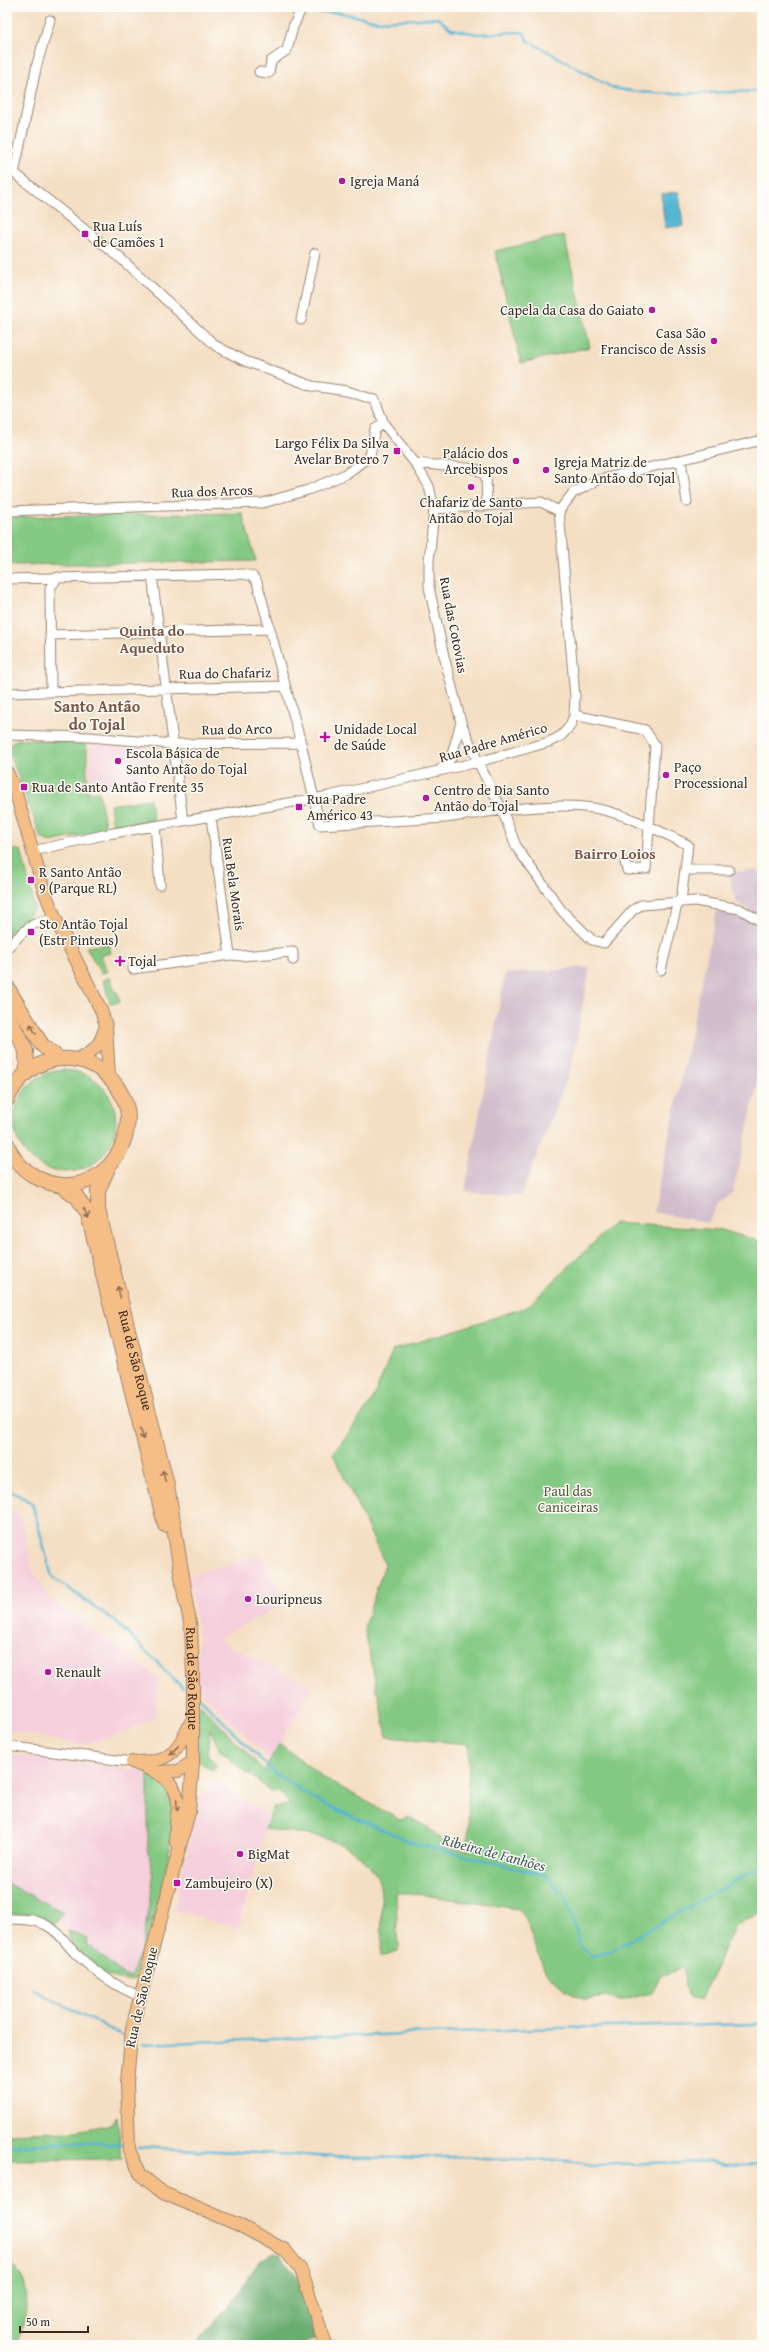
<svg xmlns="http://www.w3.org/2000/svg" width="769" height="2352" font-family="'Gentium Book Plus',serif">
<rect width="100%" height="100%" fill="#fdfcf7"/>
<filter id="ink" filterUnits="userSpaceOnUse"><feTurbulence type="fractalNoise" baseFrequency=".025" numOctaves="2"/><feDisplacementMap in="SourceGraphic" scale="8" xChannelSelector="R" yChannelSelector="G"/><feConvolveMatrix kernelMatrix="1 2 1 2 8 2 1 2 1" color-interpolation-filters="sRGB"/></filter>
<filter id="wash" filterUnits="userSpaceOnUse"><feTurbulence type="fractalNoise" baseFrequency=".012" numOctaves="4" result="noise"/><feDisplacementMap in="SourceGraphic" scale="16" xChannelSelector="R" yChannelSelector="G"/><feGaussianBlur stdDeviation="0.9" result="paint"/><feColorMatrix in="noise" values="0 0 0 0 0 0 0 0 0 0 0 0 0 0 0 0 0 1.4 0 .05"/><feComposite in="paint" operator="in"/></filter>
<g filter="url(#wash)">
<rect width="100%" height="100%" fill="#f5dfc4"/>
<!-- built -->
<path fill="#f5cfdc" d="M 92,743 L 148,747 L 146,782 L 110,788 L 88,786 Z
M 7,1508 L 20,1513 L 33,1571 L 49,1598 L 159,1678 L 155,1718 L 121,1734 L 81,1745 L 7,1730 Z
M 262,1555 L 284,1604 L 217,1639 L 312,1687 L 271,1761 L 198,1688 L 198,1629 L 188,1576 Z
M 7,1754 L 148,1772 L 148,1846 L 153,1878 L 144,1938 L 132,1976 L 125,1976 L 87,1944 L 88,1938 L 68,1931 L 69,1927 L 59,1922 L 55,1925 L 34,1913 L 7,1914 Z
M 215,1781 L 269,1815 L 239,1928 L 174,1910 L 199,1799 Z"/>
<!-- industrial -->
<path fill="#d1bdcc" d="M 756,870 L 762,873 L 762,917 L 736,902 L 729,873 Z
M 717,909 L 740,914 L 762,927 L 762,1064 L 733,1192 L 718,1204 L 708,1223 L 653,1212 Z
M 590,967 L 571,1068 L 521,1196 L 465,1191 L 505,974 Z"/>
<!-- green -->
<path fill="#84c983" stroke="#607a50" d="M 564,235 L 590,347 L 521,363 L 495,251 Z
M 242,513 L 256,561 L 7,565 L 7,517 Z
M 19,739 L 84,743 L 87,748 L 87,792 L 99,792 L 106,830 L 50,842 L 41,838 L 8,749 L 12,742 Z
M 150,799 L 153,820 L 113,826 L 110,805 Z
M 7,850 L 21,850 L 35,908 L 7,937 Z
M 109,944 L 111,953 L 101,955 L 107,972 L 101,973 L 86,947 Z
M 110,978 L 116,993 L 118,993 L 120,1002 L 110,1003 L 103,980 Z
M14 1121a51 51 0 1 1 102 0a51 51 0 1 1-102 0Z
M 614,1223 L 722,1230 L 762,1242 L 762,1911 L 735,1926 L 700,2000 L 689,2000 L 682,1968 L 668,1974 L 661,1974 L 653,1992 L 621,2001 L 606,1997 L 585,2000 L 566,1991 L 545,1971 L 523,1914 L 519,1909 L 410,1893 L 396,1893 L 398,1951 L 381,1956 C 381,1938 384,1893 378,1879 C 377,1874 372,1870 369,1866 C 345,1835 302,1834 265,1829 L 273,1807 L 290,1805 L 279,1791 L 272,1792 L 220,1751 L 210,1729 L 207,1754 L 217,1766 L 213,1771 L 199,1762 L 198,1706 L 201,1705 L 264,1771 L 280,1744 L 324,1778 L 400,1820 L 408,1817 C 426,1825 437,1833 449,1849 L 468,1850 L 469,1744 L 387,1737 L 364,1627 L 385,1564 L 333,1454 L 372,1401 L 393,1350 L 527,1307 Z
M 148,1772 C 157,1777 167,1785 171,1795 C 184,1826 146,1942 137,1978 C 117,1990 68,1952 68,1931 L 88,1938 L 87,1944 L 125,1976 L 132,1976 L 144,1938 L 153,1878 L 148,1846 Z
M 7,1883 L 63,1912 L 55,1925 L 34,1913 L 7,1914 Z
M 117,2116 L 122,2159 L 7,2160 L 7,2134 L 76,2131 L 112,2124 Z
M 7,2259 C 37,2286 26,2310 18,2345 L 7,2345 Z"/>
<!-- forest -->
<path fill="#6bad71" stroke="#536c48" d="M 273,2253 L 280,2254 L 297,2276 L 305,2295 L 316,2339 L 300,2345 L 194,2345 L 237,2296 L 258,2262 Z"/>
<!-- water -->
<path fill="#54b6d3" stroke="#487078" d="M 679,192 L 683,226 L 665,228 L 661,194 Z"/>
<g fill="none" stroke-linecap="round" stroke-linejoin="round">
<!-- stream -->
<path stroke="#54b6d3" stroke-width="2.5" d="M 303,10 L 311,13 L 337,12 L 378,21 L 438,18 L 451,29 L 478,34 L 520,32 L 524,33 L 527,40 L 613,88 C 662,98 713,92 762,91
M 7,1489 L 32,1503 L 52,1577 L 116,1622 L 183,1688
M 199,1697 L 274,1773 L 319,1802 L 416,1844 L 546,1875 L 566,1898 L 581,1946 L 592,1956 L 609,1952 L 762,1866
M 32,1989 L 122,2035
M 143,2044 L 558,2028 L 762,2024
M 7,2146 L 77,2142 L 122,2144
M 138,2147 L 356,2158 L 457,2157 L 568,2161 L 592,2165 L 709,2161 L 725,2165 L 762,2164"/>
</g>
</g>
<g filter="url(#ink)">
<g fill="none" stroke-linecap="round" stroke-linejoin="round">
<!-- minor casing -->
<g stroke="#988471" stroke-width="11">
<path id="minor" d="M 259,72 L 269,73 L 271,61 L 287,50 L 293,27 L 302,7
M 7,167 L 120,258 L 216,346 L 245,361 L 312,386 L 347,391 L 375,400 L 384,424 L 415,463 L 429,486 L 434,509 L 429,561 L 429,587 L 444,656 L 461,722 L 478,762 L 502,810 L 445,818 L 320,825 L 301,743 L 257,582 L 252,576 L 243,574 L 7,579
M 14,173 L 37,64 L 50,20
M 301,320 L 315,253
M 681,460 L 687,502
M 415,463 L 476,469 L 486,476 L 487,506
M 434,509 L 541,502 L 559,511
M 7,511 L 263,503 L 308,490 L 346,474 L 370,456 L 375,429 L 384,424
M 559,511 L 573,493 L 598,480 L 762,440
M 152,575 L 183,821
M 50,635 L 268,629
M 51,692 L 50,588 L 58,577
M 7,693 L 284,686
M 574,715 L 645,730 L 655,745 L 646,869 L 627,870 L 625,862
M 7,735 L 89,737 L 173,744 L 301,743
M 439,771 L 451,758 L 461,722
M 211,817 L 230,955
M 155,826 L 160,885
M 33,851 L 108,834 L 329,796 L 478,762 L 549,742 L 561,736 L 570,726 L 574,715 L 575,697 L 559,511
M 685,870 L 729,870
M 681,901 L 688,845 C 660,831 632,817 603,810 C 573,803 532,807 502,810 L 517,848 L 562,911 L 592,940 L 604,943 L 633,910 L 641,905 L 695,901 L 740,909 L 762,922
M 7,948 C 24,932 31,919 56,920
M 133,969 L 230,955 L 241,956 L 293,952 L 293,960
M 661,970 L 678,901
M 7,1746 L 132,1762
M 7,1919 C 20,1919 34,1919 46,1925 C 60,1932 65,1943 75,1953 C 94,1971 115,1986 139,1996"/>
</g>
<!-- major casing -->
<g stroke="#988471" stroke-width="14">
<g id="major">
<path d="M 7,772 L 15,790 L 44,890 L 56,920 L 101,1010 L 106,1026 L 109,1076"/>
<path d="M 78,1059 C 92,1052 100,1046 104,1031"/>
<path id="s1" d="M 186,1601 L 191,1629 L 193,1674 L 193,1762 L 189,1812 L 132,2028 L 127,2082 L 129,2150 L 141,2175 L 163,2193 L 239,2225 L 285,2250 L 301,2270 L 326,2345"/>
<path d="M 132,1762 C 153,1770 179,1779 178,1807 C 177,1818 174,1830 176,1842"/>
<path d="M 139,1762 C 170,1762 179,1749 191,1722"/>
<path d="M 159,1772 L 178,1771 L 193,1762"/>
</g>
</g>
<!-- highway casing -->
<g stroke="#988471" stroke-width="16">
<g id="highway">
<path d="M 7,987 L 42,1045 L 58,1058"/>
<path d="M 7,1013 L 26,1051 L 27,1071"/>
<path d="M 7,1100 C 27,1051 89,1044 118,1088 C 123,1096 128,1107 128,1117 C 127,1168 77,1205 31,1174 C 20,1167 11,1156 7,1144"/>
<path id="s2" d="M 108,1168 L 98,1191 L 98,1210 L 167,1485 L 186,1601"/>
<path d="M 61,1185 L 77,1197 L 88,1214 L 165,1525"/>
</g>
</g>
<!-- minor -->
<use href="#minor" stroke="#fff" stroke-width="9"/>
<!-- major -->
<use href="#major" stroke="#f6be87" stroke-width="12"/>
<!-- highway -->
<use href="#highway" stroke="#f6be87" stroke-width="14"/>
</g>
<!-- one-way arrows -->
<defs><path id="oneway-shaft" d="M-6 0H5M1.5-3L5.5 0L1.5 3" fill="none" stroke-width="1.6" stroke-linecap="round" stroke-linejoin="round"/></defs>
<g stroke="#8f6d4d">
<use href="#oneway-shaft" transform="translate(33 1029) rotate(-121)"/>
<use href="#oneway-shaft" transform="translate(86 1213) rotate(64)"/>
<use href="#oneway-shaft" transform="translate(119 1292) rotate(-104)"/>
<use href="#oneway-shaft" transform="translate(142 1434) rotate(76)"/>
<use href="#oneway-shaft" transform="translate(164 1476) rotate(-104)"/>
<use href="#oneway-shaft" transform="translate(174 1750) rotate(136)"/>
<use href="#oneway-shaft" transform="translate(177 1805) rotate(86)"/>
</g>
</g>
<!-- markers -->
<g fill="#b5179e" stroke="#fdfcf7" stroke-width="1.5">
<circle cx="342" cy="181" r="4"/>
<rect x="81" y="230" width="8" height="8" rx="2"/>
<circle cx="652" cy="310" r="4"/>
<circle cx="714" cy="341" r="4"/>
<rect x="393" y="447" width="8" height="8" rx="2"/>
<circle cx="516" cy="461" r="4"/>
<circle cx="546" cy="470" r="4"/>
<circle cx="471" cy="487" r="4"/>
<path d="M323 731h4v4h4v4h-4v4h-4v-4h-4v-4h4z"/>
<circle cx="118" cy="761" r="4"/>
<circle cx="666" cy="775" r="4"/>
<rect x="20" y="783" width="8" height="8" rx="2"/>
<circle cx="426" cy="798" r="4"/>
<rect x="295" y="803" width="8" height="8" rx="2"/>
<rect x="27" y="876" width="8" height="8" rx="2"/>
<rect x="27" y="928" width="8" height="8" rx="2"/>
<path d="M118 955h4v4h4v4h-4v4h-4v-4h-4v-4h4z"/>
<circle cx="248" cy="1599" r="4"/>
<circle cx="48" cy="1672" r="4"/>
<circle cx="240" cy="1854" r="4"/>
<rect x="173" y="1879" width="8" height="8" rx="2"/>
</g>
<g text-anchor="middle" stroke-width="3" stroke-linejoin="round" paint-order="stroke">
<!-- poi labels -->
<g font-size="14" fill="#3b2a1e" stroke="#fdfcf7" text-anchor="start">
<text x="350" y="186">Igreja Maná</text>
<text x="93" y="231">Rua Luís<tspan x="93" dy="16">de Camões 1</tspan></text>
<text x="644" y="315" text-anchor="end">Capela da Casa do Gaiato</text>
<text x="706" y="338" text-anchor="end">Casa São<tspan x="706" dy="16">Francisco de Assis</tspan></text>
<text x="389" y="448" text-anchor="end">Largo Félix Da Silva<tspan x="389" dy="16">Avelar Brotero 7</tspan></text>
<text x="508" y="458" text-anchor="end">Palácio dos<tspan x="508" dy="16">Arcebispos</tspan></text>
<text x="554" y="467">Igreja Matriz de<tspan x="554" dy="16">Santo Antão do Tojal</tspan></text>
<text x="471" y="507" text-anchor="middle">Chafariz de Santo<tspan x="471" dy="16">Antão do Tojal</tspan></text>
<text x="334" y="734">Unidade Local<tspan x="334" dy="16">de Saúde</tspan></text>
<text x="126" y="758">Escola Básica de<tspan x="126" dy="16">Santo Antão do Tojal</tspan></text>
<text x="674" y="772">Paço<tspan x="674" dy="16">Processional</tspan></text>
<text x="32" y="792">Rua de Santo Antão Frente 35</text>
<text x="434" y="795">Centro de Dia Santo<tspan x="434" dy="16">Antão do Tojal</tspan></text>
<text x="307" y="804">Rua Padre<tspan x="307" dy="16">Américo 43</tspan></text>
<text x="39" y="877">R Santo Antão<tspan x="39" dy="16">9 (Parque RL)</tspan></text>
<text x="39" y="929">Sto Antão Tojal<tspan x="39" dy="16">(Estr Pinteus)</tspan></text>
<text x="128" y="966">Tojal</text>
<text x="256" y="1604">Louripneus</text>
<text x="56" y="1677">Renault</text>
<text x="248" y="1859">BigMat</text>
<text x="185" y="1888">Zambujeiro (X)</text>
</g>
<!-- street labels -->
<g font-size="14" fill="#3b2a1e" stroke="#fdfcf7">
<text transform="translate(212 491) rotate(-2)" y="5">Rua dos Arcos</text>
<text transform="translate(454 625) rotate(79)" y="5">Rua das Cotovias</text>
<text transform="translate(225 673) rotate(-1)" y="5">Rua do Chafariz</text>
<text transform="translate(237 729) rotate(-1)" y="5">Rua do Arco</text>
<text transform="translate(493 742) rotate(-16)" y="5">Rua Padre Américo</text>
<text transform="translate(234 884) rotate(82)" y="5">Rua Bela Morais</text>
<text dy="5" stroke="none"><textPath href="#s2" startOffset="199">Rua de São Roque</textPath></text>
<text dy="5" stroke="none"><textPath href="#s1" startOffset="78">Rua de São Roque</textPath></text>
<text transform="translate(141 1997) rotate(-77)" y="5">Rua de São Roque</text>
</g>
<!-- park labels -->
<g font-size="14" fill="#515a3c" stroke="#fdfcf7">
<text x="568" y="1496">Paul das<tspan x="568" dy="16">Caniceiras</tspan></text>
</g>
<!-- neighbourhood labels -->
<g font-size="15" font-weight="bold" fill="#7b5445" stroke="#fdfcf7">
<text x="152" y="636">Quinta do<tspan x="152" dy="17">Aqueduto</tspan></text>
<text x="615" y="859">Bairro Loios</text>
</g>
<!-- water labels -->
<g font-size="15" font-style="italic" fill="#445b5d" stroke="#fdfcf7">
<text transform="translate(494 1853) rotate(15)" y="5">Ribeira de Fanhões</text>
</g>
<!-- quarter labels -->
<g font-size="16" font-weight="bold" fill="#7b5445" stroke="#fdfcf7">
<text x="97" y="712">Santo Antão<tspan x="97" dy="18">do Tojal</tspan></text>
</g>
</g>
<!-- margin -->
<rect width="769" height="2352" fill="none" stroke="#fdfcf7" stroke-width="24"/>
<!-- scale -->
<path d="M20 2326v6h68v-6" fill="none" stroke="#3b2a1e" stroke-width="2"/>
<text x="26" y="2326" font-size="12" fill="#3b2a1e" stroke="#fdfcf7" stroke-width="3" paint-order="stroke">50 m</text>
</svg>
